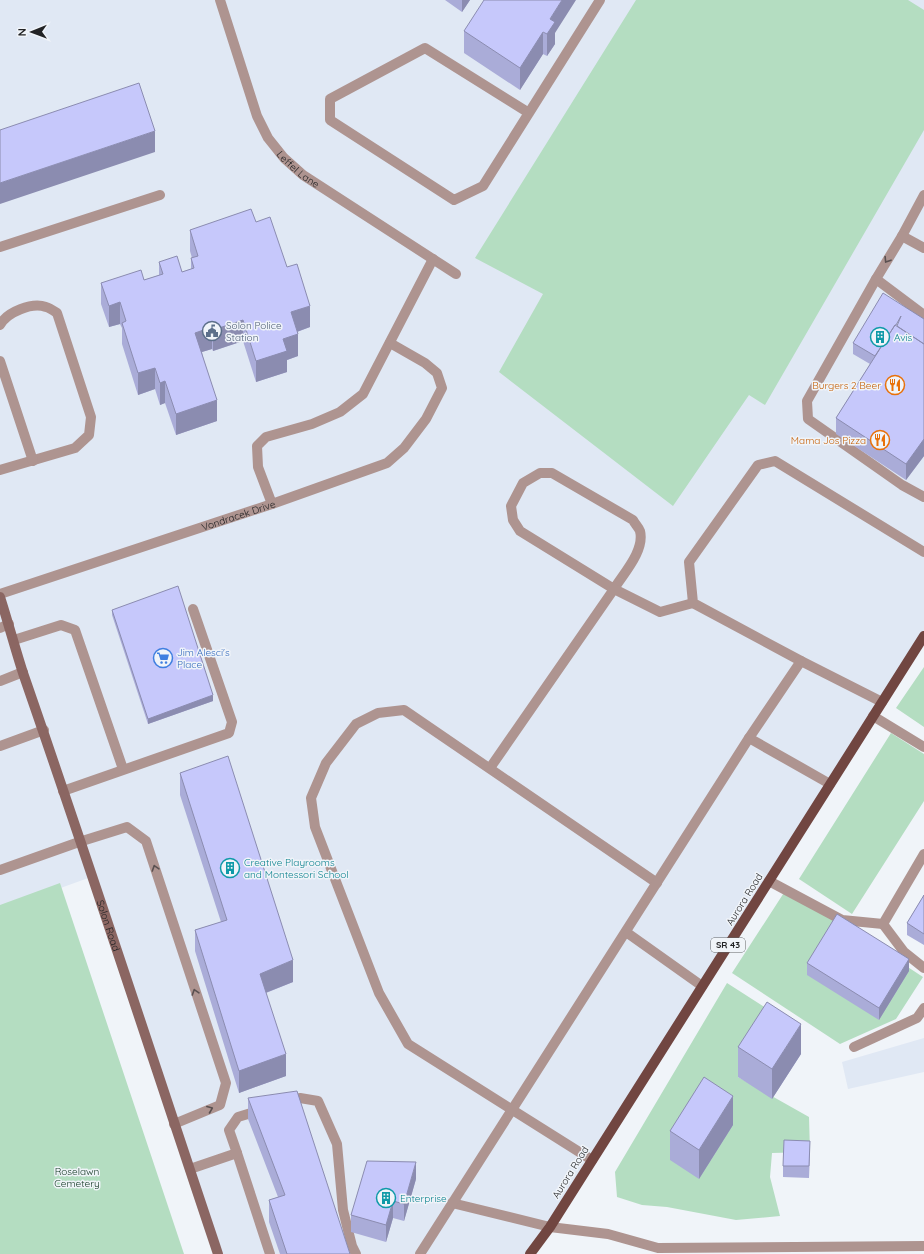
<svg xmlns="http://www.w3.org/2000/svg" width="924" height="1254" font-family="Quicksand,sans-serif">
<rect width="100%" height="100%" fill="#f0f4f9"/>
<!-- built -->
<path fill="#e0e8f4" d="M 0,0 L 924,0 L 924,636 L 530,1254 L 218,1254 L 91,877 L 0,910 Z
M 924,1038 L 924,1072 L 848,1089 L 842,1062 Z"/>
<!-- green -->
<path fill="#b4ddc1" d="M 636,0 L 908,0 L 924,10 L 924,130 L 765,405 L 749,395 L 673,506 L 499,372 L 543,294 L 475,258 Z
M 924,667 L 924,727 L 896,708 Z
M 891,733 L 924,754 L 924,801 L 852,914 L 799,879 Z
M 60,883 L 184,1254 L 0,1254 L 0,905 Z
M 787,888 L 923,977 L 896,1019 L 840,1044 L 732,973 Z
M 727,983 L 788,1022 L 738,1077 L 809,1117 L 810,1152 L 772,1153 L 770,1177 L 780,1216 L 736,1220 L 667,1207 L 642,1205 L 617,1197 L 615,1172 Z"/>
<g fill="none" stroke-linecap="round" stroke-linejoin="round">
<!-- lane -->
<g stroke="#ae9490" stroke-width="10">
<path id="s1" d="M 220,0 L 257,116 L 268,138 L 284,158 L 303,175 L 456,274"/>
<path d="M 529,113 L 425,48 L 330,99 L 330,120 L 454,200 L 483,186 L 600,0"/>
<path d="M 902,236 L 924,195"/>
<path d="M 0,247 L 160,195"/>
<path d="M 924,248 L 902,236 L 876,279 L 924,315"/>
<path d="M 876,279 L 807,401 L 808,419 L 902,485 L 924,497"/>
<path d="M 0,325 C 7,312 32,302 46,307 C 50,308 54,311 57,313 L 91,417 L 89,435 L 75,448 L 0,470"/>
<path d="M 0,361 L 33,461"/>
<path d="M 540,473 L 552,473 L 633,520 C 635,524 639,528 640,531 C 645,551 623,574 614,589 L 520,531 L 513,520 L 511,506 L 523,483 Z"/>
<path d="M 272,504 L 258,467 L 257,446 L 266,437 L 312,424 L 340,412 L 363,394 L 433,259"/>
<path id="s2" d="M 0,594 L 272,504 L 387,463 L 404,448 L 426,419 L 442,388 L 437,373 L 425,363 L 390,343"/>
<path d="M 0,628 L 9,624"/>
<path d="M 14,640 L 61,625 L 75,630 L 123,769"/>
<path d="M 0,681 L 23,672"/>
<path d="M 882,702 L 801,661 L 693,603 L 689,562 L 758,465 L 775,461 L 924,552"/>
<path d="M 873,716 L 924,747"/>
<path d="M 749,738 L 830,784"/>
<path d="M 0,746 L 44,730"/>
<path d="M 490,768 L 614,589 L 660,612 L 693,603"/>
<path d="M 63,791 L 229,733 L 232,722 L 193,609"/>
<path d="M 0,870 L 79,842 L 127,827 L 146,841 L 226,1083 L 220,1105 L 174,1124"/>
<path d="M 769,881 L 842,920 L 883,924 L 924,854"/>
<path d="M 883,924 L 904,952 L 924,968"/>
<path d="M 626,932 L 702,986"/>
<path d="M 854,1047 L 917,1018 L 924,1008"/>
<path d="M 286,1102 L 300,1098 L 318,1101 L 337,1144 L 343,1210 L 352,1246 L 356,1254"/>
<path d="M 237,1153 L 229,1130 L 238,1117 L 261,1110"/>
<path d="M 592,1160 L 408,1044 L 379,993 L 315,827 L 311,798 L 326,763 L 356,724 L 378,713 L 404,710 L 657,883"/>
<path d="M 190,1169 L 237,1153 L 270,1254"/>
<path d="M 452,1203 L 550,1227"/>
<path d="M 420,1254 L 749,738 L 801,661"/>
</g>
<!-- street -->
<path stroke="#ae9490" stroke-width="10" d="M 550,1227 L 608,1234 L 658,1248 L 924,1246"/>
<!-- secondary -->
<path stroke="#8b6662" stroke-width="10" id="s3" d="M 0,597 C 8,622 15,648 23,673 C 90,866 153,1060 218,1254"/>
<!-- primary -->
<path stroke="#714641" stroke-width="10" d="M 530,1254 L 550,1227 L 924,636"/>
</g>
<!-- wall -->
<path fill="#aaacd8" d="M 445,0 L 470,0 L 462,12 Z
M 464,31 L 555,33 L 555,44 L 547,56 L 543,54 L 520,90 L 464,53 Z
M 256,222 L 287,267 L 310,327 L 297,332 L 298,356 L 287,360 L 287,372 L 256,382 L 243,341 L 213,351 L 212,349 L 202,352 L 217,421 L 176,435 L 165,403 L 160,405 L 155,389 L 138,395 L 122,344 L 122,328 L 120,324 L 109,327 L 101,304 L 101,283 L 144,280 L 159,275 L 159,262 L 182,272 L 191,269 L 191,258 L 192,258 L 190,251 L 190,230 Z
M 924,319 L 924,456 L 906,480 L 836,434 L 836,418 L 870,364 L 853,354 L 853,343 Z
M 112,610 L 213,701 L 148,724 L 112,615 Z
M 180,773 L 293,982 L 266,993 L 286,1076 L 239,1093 L 195,951 L 195,930 L 221,922 L 180,795 Z
M 924,895 L 924,945 L 907,935 L 907,923 Z
M 807,963 L 909,971 L 879,1020 L 807,975 Z
M 738,1047 L 801,1054 L 772,1099 L 738,1077 Z
M 248,1098 L 350,1254 L 280,1254 L 269,1222 L 269,1200 L 278,1197 L 248,1119 Z
M 733,1125 L 699,1179 L 670,1160 L 670,1131 Z
M 810,1152 L 809,1178 L 783,1177 L 783,1166 Z
M 416,1179 L 404,1221 L 393,1218 L 386,1242 L 351,1232 L 351,1215 Z"/>
<!-- shaded-wall -->
<path fill="#8b8cb0" d="M 462,0 L 470,0 L 462,12 Z
M 562,0 L 576,0 L 555,33 L 555,44 L 547,56 L 547,34 L 550,19 Z
M 543,32 L 543,54 L 520,90 L 520,68 Z
M 155,131 L 155,152 L 0,204 L 0,183 Z
M 120,302 L 120,324 L 109,327 L 109,306 Z
M 310,306 L 310,327 L 291,334 L 291,312 Z
M 243,320 L 243,341 L 213,351 L 213,330 Z
M 212,327 L 212,349 L 195,354 L 195,333 Z
M 298,334 L 298,356 L 287,360 L 287,372 L 256,382 L 256,361 L 283,339 Z
M 155,368 L 155,389 L 138,395 L 138,373 Z
M 165,381 L 165,403 L 160,405 L 160,383 Z
M 217,400 L 217,421 L 176,435 L 176,414 Z
M 924,439 L 924,456 L 906,480 L 906,464 Z
M 213,695 L 213,701 L 148,724 L 148,719 Z
M 909,959 L 909,971 L 879,1020 L 879,1008 Z
M 293,960 L 293,982 L 260,995 L 260,974 Z
M 801,1024 L 801,1054 L 772,1099 L 772,1069 Z
M 286,1054 L 286,1076 L 239,1093 L 239,1071 Z
M 733,1096 L 733,1125 L 699,1179 L 699,1150 Z
M 416,1162 L 416,1179 L 404,1221 L 404,1204 Z
M 393,1201 L 393,1218 L 386,1242 L 386,1225 Z"/>
<!-- building -->
<path fill="#c6c8fb" stroke="#8b8cb0" d="M 484,0 L 562,0 L 550,19 L 555,22 L 547,34 L 543,32 L 520,68 L 464,31 Z
M 139,83 L 155,131 L 0,183 L 0,130 Z
M 251,209 L 256,222 L 270,217 L 287,267 L 297,264 L 310,306 L 291,312 L 298,334 L 283,339 L 287,351 L 256,361 L 243,320 L 213,330 L 212,327 L 195,333 L 217,400 L 176,414 L 165,381 L 160,383 L 155,368 L 138,373 L 122,323 L 126,321 L 120,302 L 109,306 L 101,283 L 141,270 L 144,280 L 163,274 L 159,262 L 177,256 L 182,272 L 194,268 L 191,258 L 198,256 L 190,230 Z
M 883,293 L 924,319 L 924,344 L 897,326 L 901,316 L 896,325 L 895,325 L 875,356 L 853,343 Z
M 895,325 L 924,344 L 924,439 L 906,464 L 836,418 Z
M 178,586 L 213,695 L 148,719 L 112,610 Z
M 228,756 L 293,960 L 260,974 L 286,1054 L 239,1071 L 195,930 L 227,920 L 180,773 Z
M 924,895 L 924,934 L 907,923 Z
M 837,914 L 909,959 L 879,1008 L 807,963 Z
M 767,1002 L 801,1024 L 772,1069 L 738,1047 Z
M 704,1077 L 733,1096 L 699,1150 L 670,1131 Z
M 297,1091 L 350,1254 L 287,1254 L 269,1200 L 285,1195 L 248,1098 Z
M 784,1140 L 810,1141 L 809,1166 L 783,1166 Z
M 367,1161 L 416,1162 L 404,1204 L 393,1201 L 386,1225 L 351,1215 Z"/>
<!-- one-way arrows -->
<defs><path id="oneway-chevron" d="M-2-3.5L2.5 0L-2 3.5" fill="none" stroke-width="1.6" stroke-linecap="round" stroke-linejoin="round"/></defs>
<g stroke="#5a5050">
<use href="#oneway-chevron" transform="translate(887 260) rotate(122)"/>
<use href="#oneway-chevron" transform="translate(155 868) rotate(-108)"/>
<use href="#oneway-chevron" transform="translate(195 992) rotate(-108)"/>
<use href="#oneway-chevron" transform="translate(210 1109) rotate(-22)"/>
</g>
<!-- icons -->
<defs>
<g id="civic-ring" transform="scale(1)"><circle r="9.5" fill="#f0f4f9" stroke="#5c6f8a" stroke-width="1.5"/><path d="M-.6-6.5H3V-4.5H.6V-3L4-1V1h2V6H-6V1h2V-1L-.6-3ZM-1.2 2.5V6h2.4V2.5Z" fill="#5c6f8a"/></g>
<g id="building-ring" transform="scale(1)"><circle r="9.5" fill="#f0f4f9" stroke="#0f9aa8" stroke-width="1.5"/><path d="M-4-6H4V6H1V3H-1V6H-4ZM-2.5-4.3h1.7v1.8h-1.7ZM.8-4.3h1.7v1.8H.8ZM-2.5-1h1.7V.8h-1.7ZM.8-1h1.7V.8H.8Z" fill="#0f9aa8"/></g>
<g id="restaurant-ring" transform="scale(1)"><circle r="9.5" fill="#f0f4f9" stroke="#e8710a" stroke-width="1.5"/><path d="M-5-6h1v4h1v-4h1v4h1v-4h1v5L-1.5 .5V6h-2V.5L-5-1ZM5-6V6H3V1.5H1.5Q1.5-4 5-6Z" fill="#e8710a"/></g>
<g id="supermarket-ring" transform="scale(1)"><circle r="9.5" fill="#f0f4f9" stroke="#3f7fe0" stroke-width="1.5"/><path d="M-6-5.5h2.5l.6 2H6L4.5 2H-2.5L-4.4-4H-6ZM-1.5 3.2a1.3 1.3 0 1 0 .1 0ZM3 3.2a1.3 1.3 0 1 0 .1 0Z" fill="#3f7fe0"/></g>
</defs>
<g fill-rule="evenodd">
<use href="#civic-ring" x="212" y="331"/>
<use href="#building-ring" x="880" y="337"/>
<use href="#restaurant-ring" x="895" y="385"/>
<use href="#restaurant-ring" x="880" y="440"/>
<use href="#supermarket-ring" x="163" y="658"/>
<use href="#building-ring" x="230" y="868"/>
<use href="#building-ring" x="386" y="1198"/>
</g>
<g text-anchor="middle" stroke-width="3" stroke-linejoin="round" paint-order="stroke">
<!-- shield labels -->
<rect fill="#f0f4f9" stroke="#606265" stroke-width="1" x="711" y="938" width="34" height="14" rx="3"/>
<g font-size="9" font-weight="bold" fill="#222325">
<text x="728" y="948">SR 43</text>
</g>
<!-- street labels -->
<g font-size="10" fill="#222325" stroke="#f0f4f9">
<text dy="4" stroke="none"><textPath href="#s1" startOffset="190">Leffel Lane</textPath></text>
<text dy="4" stroke="none"><textPath href="#s2" startOffset="251">Vondracek Drive</textPath></text>
<text transform="translate(744 899) rotate(-58)" y="4">Aurora Road</text>
<text dy="4" stroke="none"><textPath href="#s3" startOffset="346">Solon Road</textPath></text>
<text transform="translate(570 1172) rotate(-58)" y="4">Aurora Road</text>
</g>
<!-- service labels -->
<g font-size="10" fill="#4e5e75" stroke="#f0f4f9" text-anchor="start">
<text x="226" y="329">Solon Police<tspan x="226" dy="12">Station</tspan></text>
</g>
<!-- culture labels -->
<g font-size="10" fill="#0d838f" stroke="#f0f4f9" text-anchor="start">
<text x="894" y="341">Avis</text>
<text x="244" y="866">Creative Playrooms<tspan x="244" dy="12">and Montessori School</tspan></text>
<text x="400" y="1202">Enterprise</text>
</g>
<!-- food labels -->
<g font-size="10" fill="#c56008" stroke="#f0f4f9" text-anchor="end">
<text x="881" y="389">Burgers 2 Beer</text>
<text x="866" y="444">Mama Jos Pizza</text>
</g>
<!-- shop labels -->
<g font-size="10" fill="#366cbe" stroke="#f0f4f9" text-anchor="start">
<text x="177" y="656">Jim Alesci's<tspan x="177" dy="12">Place</tspan></text>
</g>
<!-- park labels -->
<g font-size="10" fill="#0e351f" stroke="#f0f4f9">
<text x="77" y="1175">Roselawn<tspan x="77" dy="12">Cemetery</tspan></text>
</g>
</g>
<!-- north arrow -->
<g transform="translate(32 32) rotate(269)" stroke="#f0f4f9" stroke-width="3" paint-order="stroke">
<path d="M0-3L7 15L0 10L-7 15Z" fill="#222325"/>
<text y="-6" font-size="11" font-weight="bold" text-anchor="middle" fill="#222325">N</text>
</g>
</svg>
